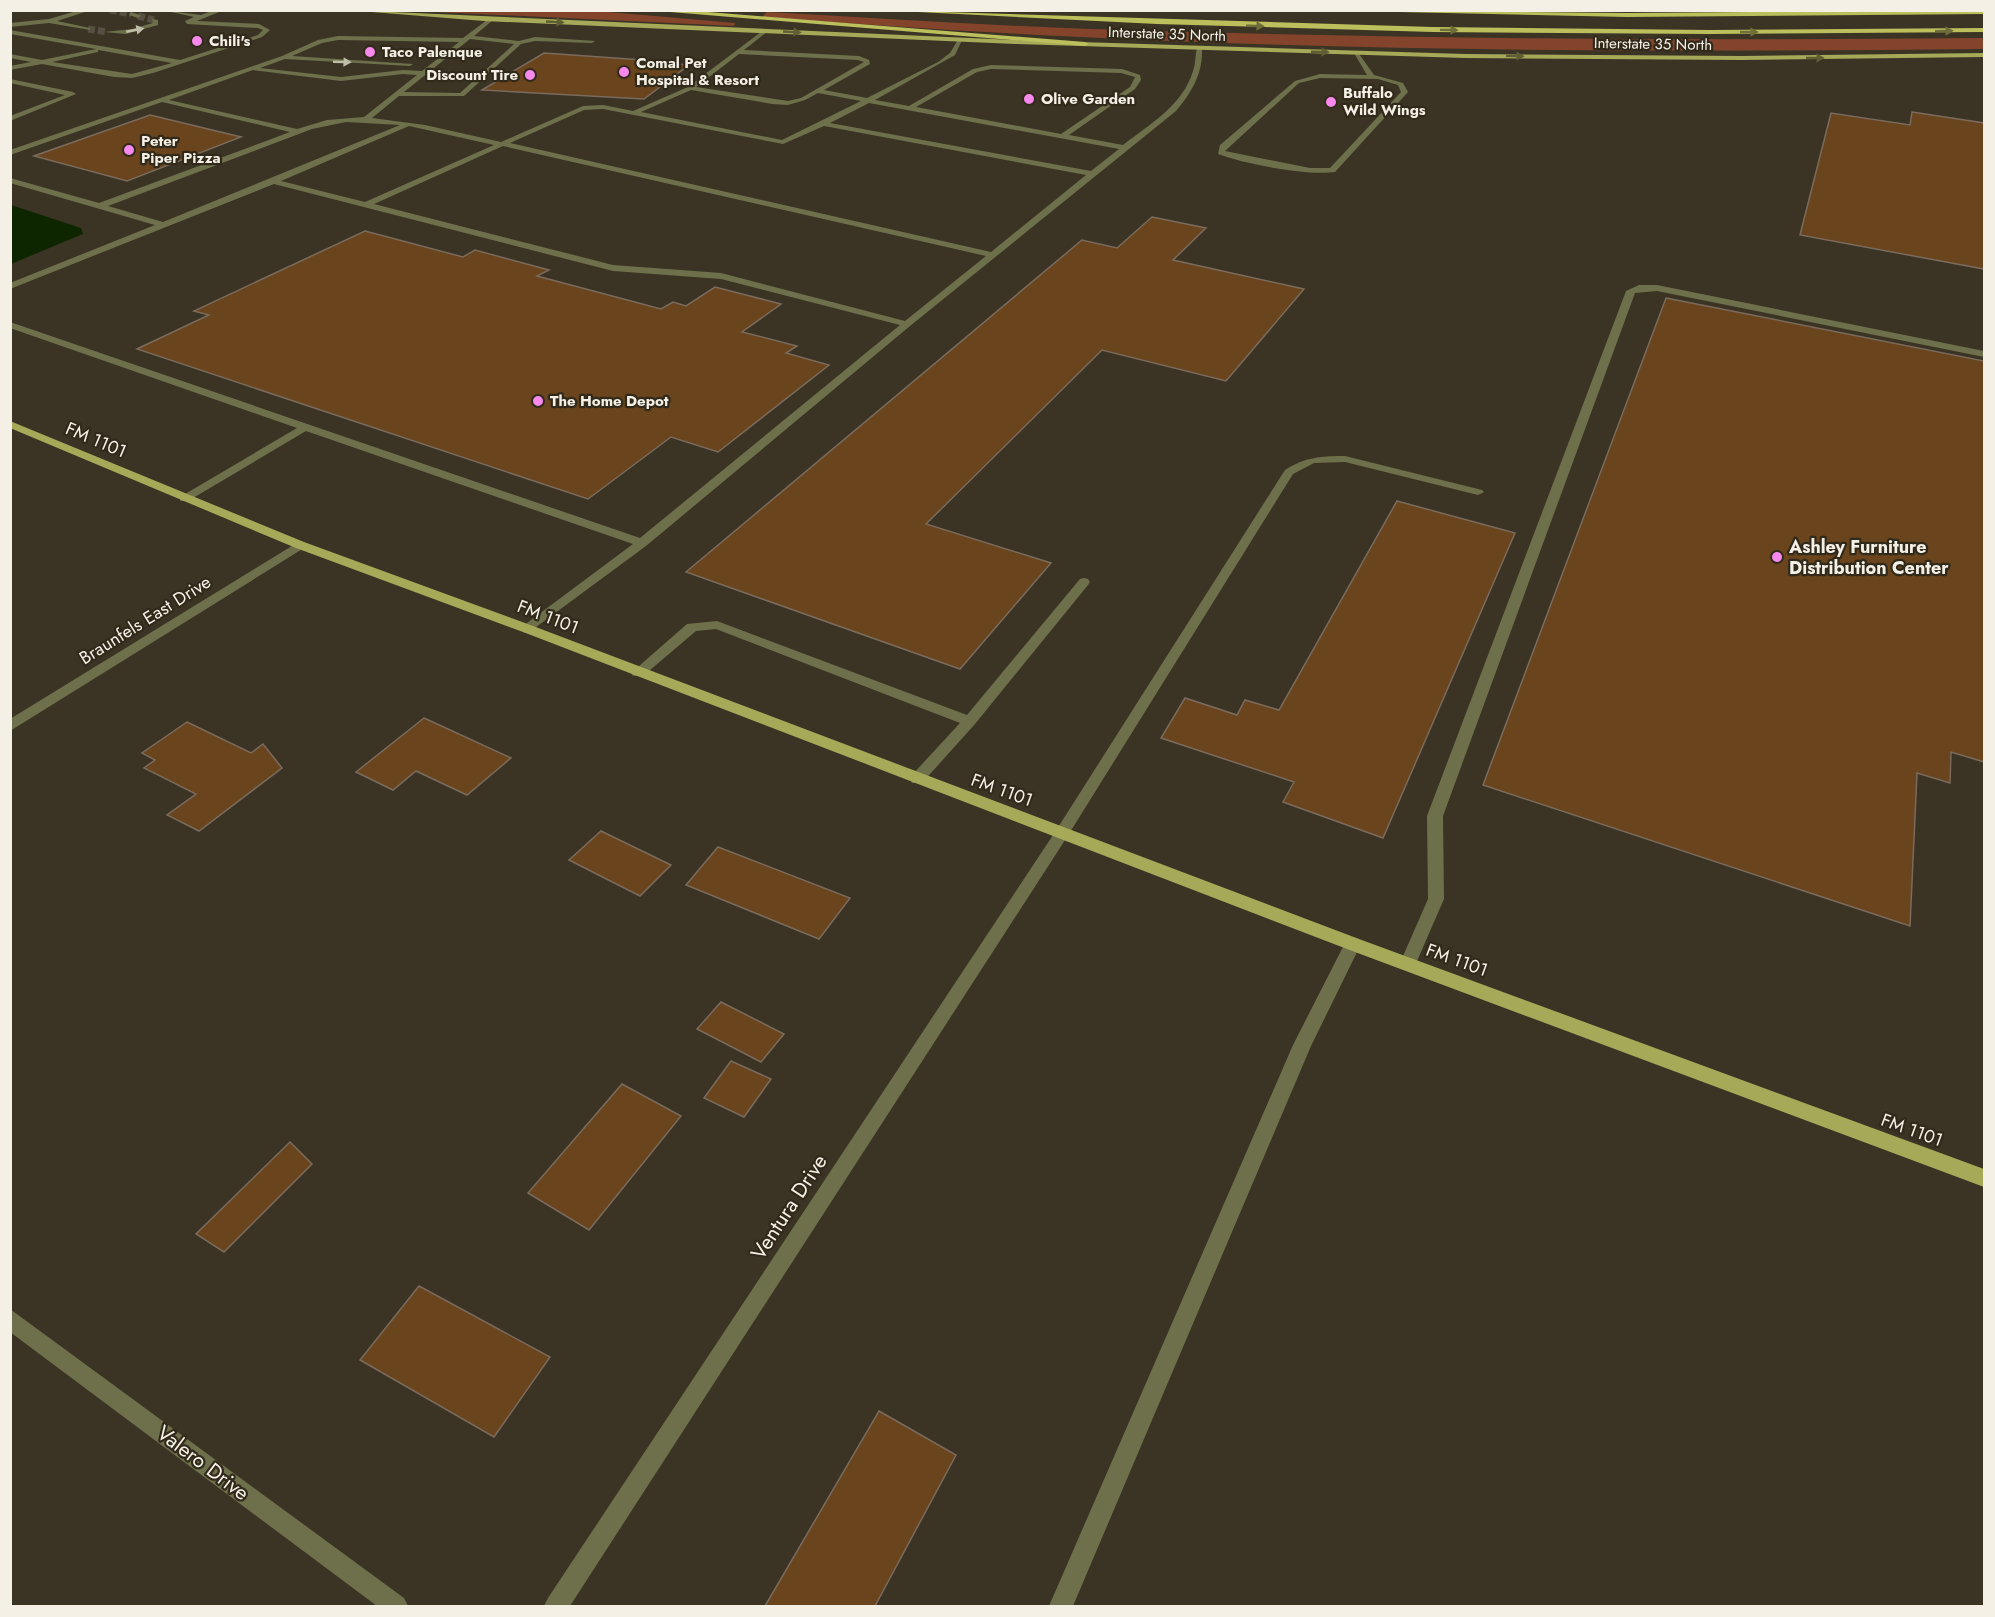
<svg xmlns="http://www.w3.org/2000/svg" width="1995" height="1617" font-family="Jost,sans-serif">
<rect width="100%" height="100%" fill="#3b3425"/>
<!-- green -->
<path fill="#84442b" d="M 597,11 L 735,23 L 734,26 L 416,11 Z
M 767,12 C 875,18 983,25 1091,29 C 1389,39 1687,41 1984,38 L 1984,49 C 1683,52 1382,52 1081,37 C 974,32 868,25 762,17 Z"/>
<!-- water -->
<path fill="#0e2600" d="M 11,205 L 81,228 L 83,234 L 11,264 Z"/>
<!-- building -->
<path fill="#69441d" stroke="#7a6b5d" stroke-width="1.5" d="M 544,53 L 643,60 L 689,65 L 644,99 L 482,90 Z
M 1912,112 L 1984,123 L 1984,269 L 1800,235 L 1831,113 L 1910,125 Z
M 150,115 L 241,137 L 127,181 L 34,156 Z
M 1152,217 L 1206,228 L 1173,260 L 1304,289 L 1226,381 L 1102,350 L 926,524 L 1051,563 L 960,669 L 686,572 L 1082,240 L 1117,248 Z
M 365,231 L 463,257 L 475,250 L 549,270 L 537,276 L 661,309 L 673,302 L 686,306 L 715,287 L 781,304 L 742,332 L 797,346 L 786,353 L 829,365 L 718,452 L 671,437 L 588,499 L 137,349 L 209,315 L 194,311 Z
M 1666,298 L 1984,361 L 1984,762 L 1951,752 L 1950,783 L 1917,773 L 1910,926 L 1483,785 Z
M 1397,501 L 1515,533 L 1383,838 L 1283,802 L 1294,782 L 1161,738 L 1185,698 L 1237,715 L 1245,700 L 1279,710 Z
M 424,718 L 511,758 L 467,795 L 416,771 L 393,790 L 356,772 Z
M 187,722 L 251,753 L 263,744 L 282,768 L 199,831 L 167,815 L 196,794 L 144,768 L 155,760 L 142,753 Z
M 601,831 L 671,865 L 640,896 L 569,860 Z
M 718,847 L 850,898 L 819,939 L 686,885 Z
M 721,1002 L 784,1034 L 761,1062 L 697,1029 Z
M 731,1061 L 771,1079 L 744,1117 L 704,1098 Z
M 622,1084 L 681,1116 L 589,1230 L 528,1193 Z
M 290,1142 L 312,1164 L 224,1252 L 196,1234 Z
M 419,1286 L 550,1357 L 494,1437 L 360,1360 Z
M 879,1411 L 956,1455 L 875,1606 L 765,1606 Z"/>
<g fill="none" stroke-linecap="round" stroke-linejoin="round">
<!-- minor-tunnel -->
<path stroke="#575042" stroke-width="7" stroke-dasharray="7 3" stroke-linecap="butt" d="M 110,10 L 131,14
M 138,16 L 154,20
M 88,29 L 107,32"/>
<!-- minor -->
<path fill="#6d704a" fill-rule="evenodd" d="M 80,10 L 91,10 L 57,21 L 90,28 L 90,30 L 49,23 L 10,27 L 10,23 L 49,19 Z
M 162,10 L 201,15 L 214,10 L 224,10 L 197,21 L 259,24 L 270,30 L 262,37 L 153,73 L 132,78 L 114,77 L 42,64 L 10,70 L 10,66 L 31,62 L 10,58 L 10,54 L 42,60 L 96,49 L 10,34 L 10,30 L 180,60 L 258,35 L 263,30 L 258,28 L 187,24 L 185,21 L 194,17 ZM 98,50 L 172,63 L 132,74 L 52,62 L 98,52 Z
M 131,12 L 140,15 L 141,16 L 138,18 L 129,15 Z
M 491,17 L 493,20 L 474,36 L 519,41 L 535,37 L 595,41 L 592,43 L 535,41 L 521,44 L 464,96 L 399,96 L 372,118 L 425,125 L 501,142 L 583,106 L 603,105 L 633,111 L 688,87 L 765,29 L 767,32 L 744,50 L 859,56 L 869,60 L 870,64 L 824,90 L 867,98 L 938,62 L 950,53 L 959,38 L 963,38 L 955,55 L 875,100 L 909,106 L 973,69 L 991,65 L 1122,69 L 1140,75 L 1141,80 L 1135,89 L 1069,135 L 1123,145 C 1150,124 1183,105 1193,71 C 1196,63 1195,55 1197,48 L 1202,49 C 1203,74 1191,93 1176,111 L 910,326 L 646,546 L 528,633 L 523,632 L 522,629 L 523,626 L 633,544 L 306,431 L 188,501 L 180,501 L 180,497 L 297,428 L 10,328 L 10,322 L 640,538 L 900,325 L 721,279 L 613,271 L 274,184 L 10,289 L 10,283 L 155,225 L 10,183 L 10,178 L 99,203 L 290,132 L 162,102 L 10,155 L 10,150 L 282,56 L 318,40 L 338,36 L 463,38 ZM 470,39 L 514,44 L 460,93 L 404,92 ZM 338,40 L 459,42 L 422,71 L 403,70 L 341,77 L 260,68 L 285,59 L 410,66 L 413,64 L 292,56 L 322,43 ZM 739,54 L 858,60 L 864,62 L 801,98 L 788,101 L 696,87 ZM 991,69 L 1121,73 L 1135,77 L 1130,87 L 1061,134 L 916,107 L 977,72 ZM 253,70 L 341,81 L 403,74 L 417,75 L 364,117 L 327,120 L 297,129 L 169,100 ZM 691,90 L 772,104 L 788,105 L 805,100 L 818,93 L 861,101 L 782,140 L 641,112 ZM 869,103 L 1119,149 L 1091,171 L 830,123 ZM 603,109 L 783,144 L 824,126 L 1086,175 L 991,252 L 510,143 L 584,110 ZM 346,122 L 400,125 L 163,222 L 108,206 L 312,129 ZM 409,126 L 494,145 L 365,202 L 281,181 ZM 503,146 L 986,256 L 905,321 L 721,273 L 613,265 L 374,204 Z
M 152,19 L 158,20 L 158,25 L 126,34 L 104,32 L 132,29 L 153,23 Z
M 1357,51 L 1374,75 L 1403,83 L 1408,92 L 1335,172 C 1308,176 1244,164 1218,154 L 1220,145 L 1295,81 L 1320,74 L 1367,75 L 1354,53 ZM 1320,78 L 1378,79 L 1398,85 L 1401,92 L 1330,168 L 1310,168 L 1225,151 L 1299,83 Z
M 10,79 L 73,92 L 76,94 L 10,121 L 10,116 L 65,95 L 10,83 Z
M 1639,285 L 1657,285 L 1984,351 L 1984,357 L 1657,291 L 1635,293 L 1443,816 L 1444,899 L 1414,968 L 1408,970 L 1402,968 L 1400,963 L 1428,899 L 1427,816 L 1626,291 Z
M 1345,456 L 1482,490 L 1484,492 L 1478,495 L 1345,462 L 1314,463 L 1293,474 L 1067,837 L 570,1606 L 544,1606 L 548,1598 L 1057,829 L 1285,470 C 1305,457 1322,456 1345,456 Z
M 300,541 L 304,542 L 304,548 L 10,731 L 10,719 Z
M 1084,578 L 1088,579 L 1090,582 L 1088,585 L 975,724 L 922,783 L 912,783 L 910,779 L 912,775 L 960,723 L 716,629 L 696,631 L 643,676 L 633,676 L 631,673 L 687,624 L 717,621 L 967,715 L 1080,579 Z
M 1353,937 L 1359,939 L 1361,944 L 1311,1046 L 1073,1606 L 1049,1606 L 1293,1045 L 1347,939 Z
M 10,1309 L 404,1598 L 408,1606 L 377,1606 L 10,1332 Z"/>
<!-- major -->
<path fill="#a5a958" fill-rule="evenodd" d="M 347,10 L 1015,40 L 1465,54 L 1742,56 L 1984,53 L 1984,57 L 1742,60 L 1465,58 L 1015,44 L 484,21 Z
M 10,421 L 304,542 L 533,626 L 1359,939 L 1984,1169 L 1984,1187 L 1347,949 L 523,632 L 296,548 L 10,428 Z"/>
<!-- highway -->
<path fill="#bbbf5c" fill-rule="evenodd" d="M 646,10 L 683,10 L 1085,42 L 1089,44 L 1085,46 Z
M 878,10 L 1433,27 L 1709,30 L 1984,28 L 1984,32 L 1709,34 L 1433,32 L 1157,24 Z
M 1307,10 L 1627,13 L 1984,10 L 1984,14 L 1627,17 Z"/>
</g>
<!-- one-way arrows -->
<defs><path id="oneway-solid" d="M-6-.8H1V-3.2L6.5 0L1 3.2V.8H-6Z" transform="scale(1.5)"/></defs>
<g fill="#5f5d33">
<use href="#oneway-solid" transform="translate(555 22) rotate(3)"/>
<use href="#oneway-solid" transform="translate(792 32) rotate(3)"/>
<use href="#oneway-solid" transform="translate(1320 52) rotate(2)"/>
<use href="#oneway-solid" transform="translate(1515 56) rotate(1)"/>
<use href="#oneway-solid" transform="translate(1815 58)"/>
</g>
<g fill="#6f6d38">
<use href="#oneway-solid" transform="translate(1255 26) rotate(2)"/>
<use href="#oneway-solid" transform="translate(1449 30) rotate(1)"/>
<use href="#oneway-solid" transform="translate(1944 31) rotate(-1)"/>
<use href="#oneway-solid" transform="translate(1749 32)"/>
</g>
<g fill="#bebda8">
<use href="#oneway-solid" transform="translate(135 30) rotate(-11)"/>
<use href="#oneway-solid" transform="translate(342 62) rotate(2)"/>
</g>
<!-- markers -->
<g fill="#f788ec" stroke="#312a1b" stroke-width="2">
<circle cx="197" cy="41" r="6"/>
<circle cx="370" cy="52" r="6"/>
<circle cx="624" cy="72" r="6"/>
<circle cx="530" cy="75" r="6"/>
<circle cx="1029" cy="99" r="6"/>
<circle cx="1331" cy="102" r="6"/>
<circle cx="129" cy="150" r="6"/>
<circle cx="538" cy="401" r="6"/>
<circle cx="1777" cy="557" r="6"/>
</g>
<g text-anchor="middle" stroke-width="4.5" stroke-linejoin="round" paint-order="stroke">
<!-- far-street labels -->
<g font-size="15" fill="#f4f0e6" stroke="#312a1b">
<text transform="translate(1167 34) rotate(2)" y="5">Interstate 35 North</text>
<text transform="translate(1653 44) rotate(1)" y="5">Interstate 35 North</text>
</g>
<!-- far-poi labels -->
<g font-size="15" font-weight="bold" fill="#f4f0e6" stroke="#312a1b" text-anchor="start">
<text x="209" y="46">Chili's</text>
<text x="382" y="57">Taco Palenque</text>
<text x="636" y="68">Comal Pet<tspan x="636" dy="17">Hospital &amp; Resort</tspan></text>
<text x="518" y="80" text-anchor="end">Discount Tire</text>
<text x="1343" y="98">Buffalo<tspan x="1343" dy="17">Wild Wings</tspan></text>
<text x="1041" y="104">Olive Garden</text>
<text x="141" y="146">Peter<tspan x="141" dy="17">Piper Pizza</tspan></text>
<text x="550" y="406">The Home Depot</text>
</g>
<!-- street labels -->
<g font-size="18" fill="#f4f0e6" stroke="#312a1b">
<text transform="translate(96 440) rotate(23)" y="6">FM 1101</text>
<text transform="translate(548 617) rotate(21)" y="6">FM 1101</text>
<text transform="translate(145 620) rotate(-32)" y="6">Braunfels East Drive</text>
<text transform="translate(1002 790) rotate(20)" y="6">FM 1101</text>
<text transform="translate(1457 960) rotate(20)" y="6">FM 1101</text>
<text transform="translate(1912 1130) rotate(20)" y="6">FM 1101</text>
</g>
<!-- poi labels -->
<g font-size="18" font-weight="bold" fill="#f4f0e6" stroke="#312a1b" text-anchor="start">
<text x="1789" y="553">Ashley Furniture<tspan x="1789" dy="21">Distribution Center</tspan></text>
</g>
<!-- near-street labels -->
<g font-size="21" fill="#f4f0e6" stroke="#312a1b">
<text transform="translate(789 1207) rotate(-57)" y="7">Ventura Drive</text>
<text transform="translate(203 1463) rotate(37)" y="7">Valero Drive</text>
</g>
</g>
<!-- border -->
<rect width="1995" height="1617" fill="none" stroke="#f4f0e6" stroke-width="24"/>
</svg>
